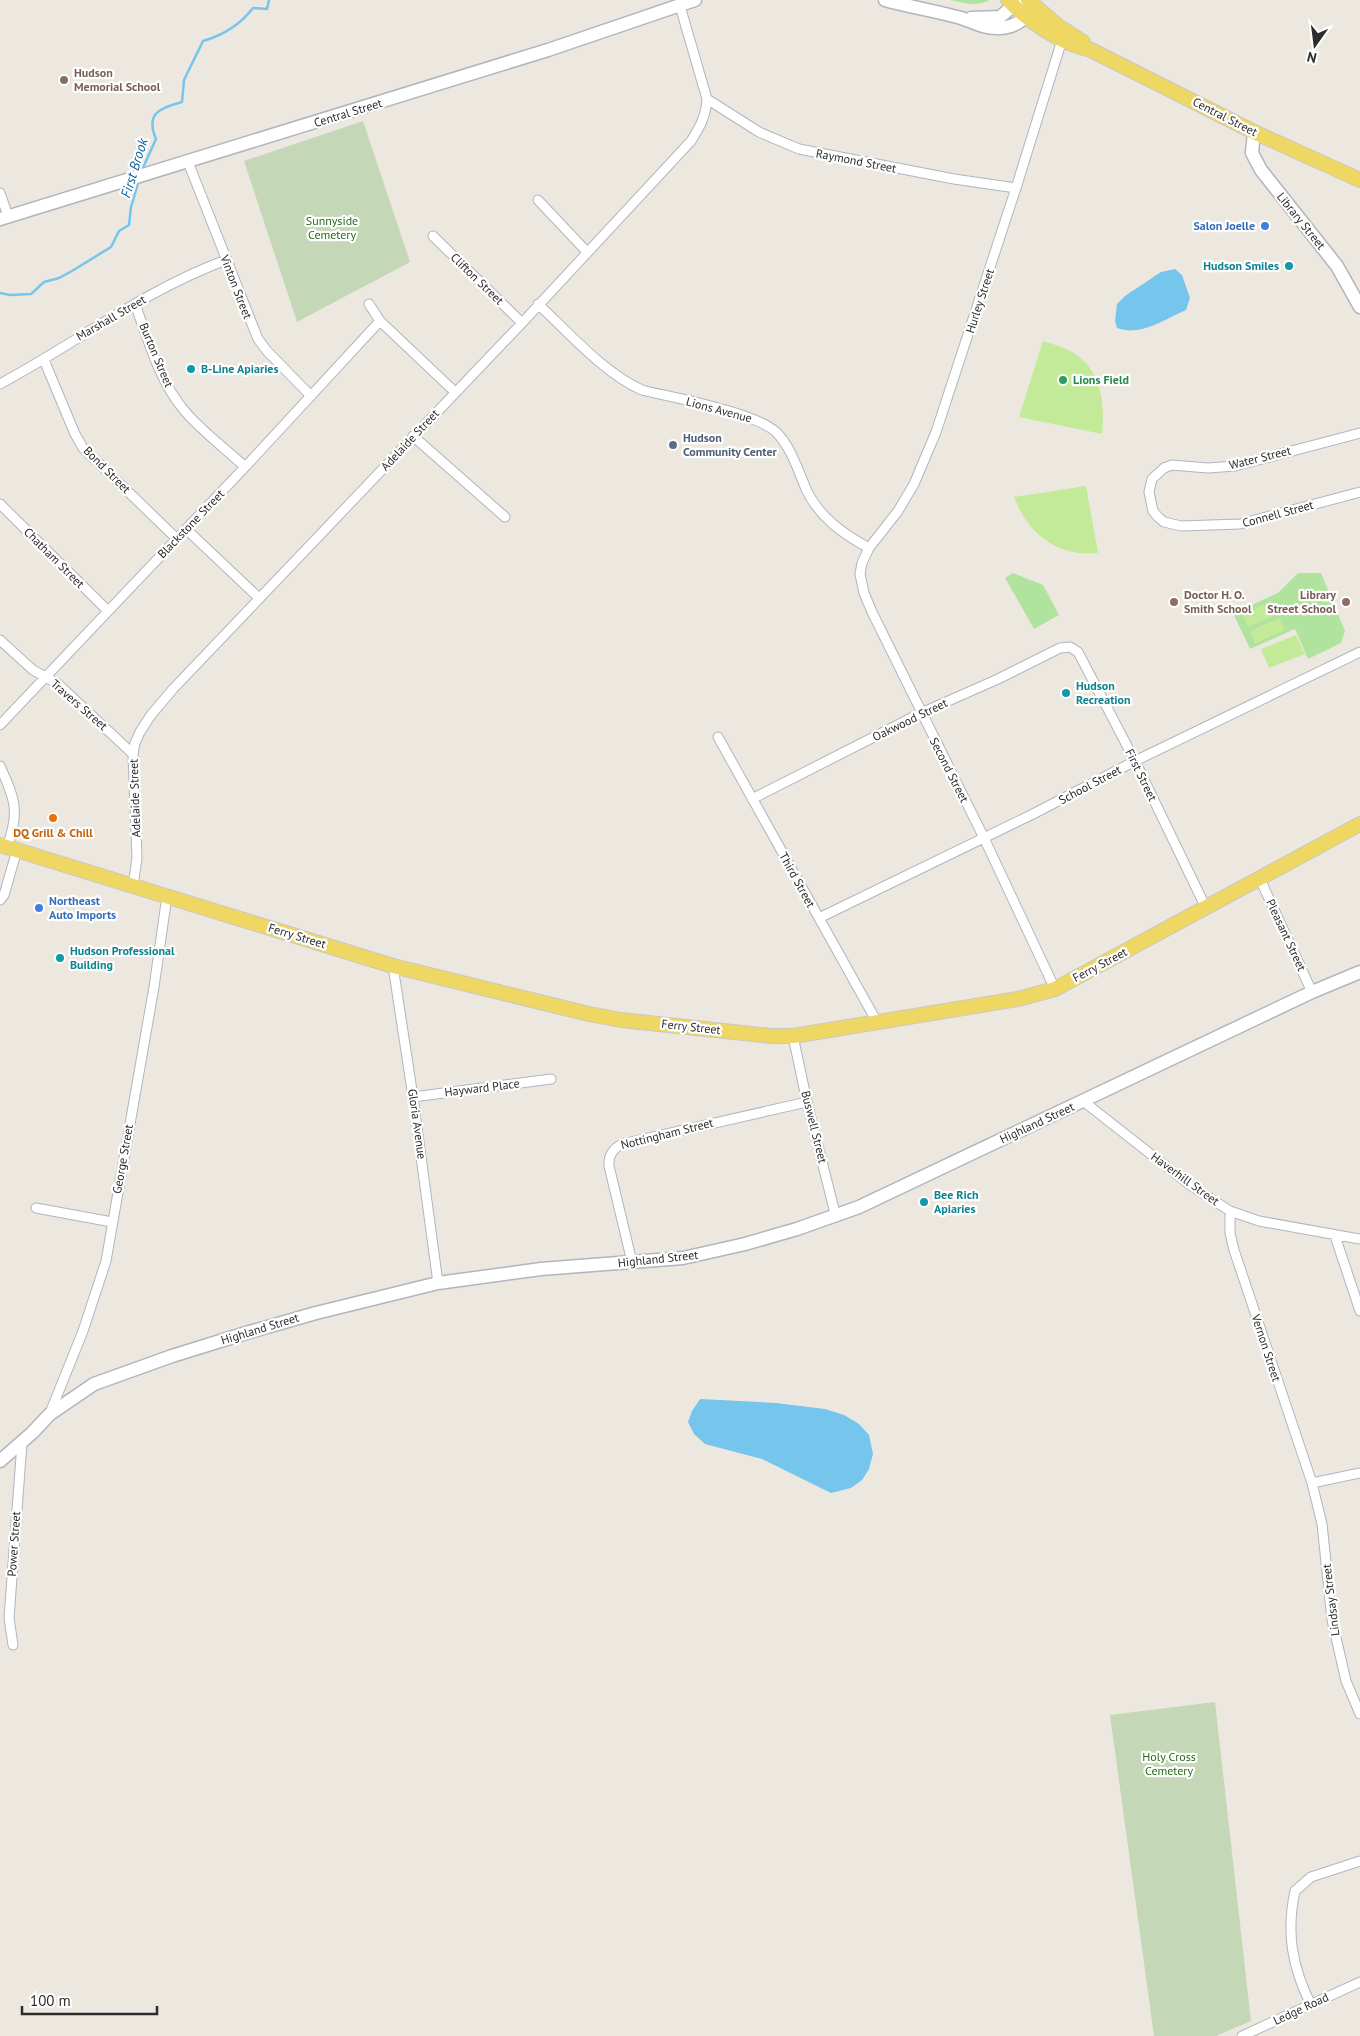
<svg xmlns="http://www.w3.org/2000/svg" width="1360" height="2036" font-family="'PT Sans',sans-serif">
<rect width="100%" height="100%" fill="#ede8df"/>
<!-- green -->
<path fill="#b0e39d" d="M 950,0 L 990,0 C 977,7 963,3 950,0 Z
M 1013,573 L 1043,585 L 1059,615 L 1034,629 L 1005,578 Z
M 1298,573 L 1321,573 L 1345,631 L 1341,643 L 1308,659 L 1295,629 L 1250,649 L 1233,613 L 1278,593 Z"/>
<!-- cemetery -->
<path fill="#c4d7b6" d="M 363,121 L 410,262 L 297,322 L 244,161 Z
M 1215,1702 L 1251,2021 L 1216,2036 L 1154,2036 L 1110,1715 Z"/>
<!-- pitch -->
<path fill="#c2ea99" d="M 1043,341 C 1053,344 1066,348 1075,354 C 1102,371 1105,405 1102,434 L 1019,417 Z
M 1086,486 L 1098,553 C 1057,557 1028,534 1014,497 Z
M 1272,601 L 1278,614 L 1248,627 L 1243,615 Z
M 1279,618 L 1285,630 L 1255,644 L 1250,631 Z
M 1296,635 L 1305,654 L 1269,668 L 1261,649 Z"/>
<!-- water -->
<path fill="#75c5ed" d="M 1175,269 L 1182,275 L 1190,298 L 1186,310 C 1165,319 1140,337 1117,328 L 1115,321 L 1117,304 L 1125,296 L 1161,272 Z
M 700,1399 L 776,1403 L 825,1409 L 844,1415 L 859,1424 L 869,1435 L 873,1454 L 869,1469 L 862,1480 L 851,1488 L 831,1493 L 762,1459 L 705,1444 L 694,1434 L 688,1422 L 692,1411 Z"/>
<g fill="none" stroke-linecap="round" stroke-linejoin="round">
<!-- stream -->
<path stroke="#75c5ed" stroke-width="2.5" d="M 142,170 L 156,139 C 145,113 160,108 182,102 L 184,80 L 203,41 C 224,35 240,25 253,8 L 267,9 L 269,0
M 0,293 L 10,295 L 31,294 L 44,282 L 59,278 L 72,271 L 111,247 L 119,231 L 129,225 L 131,207 L 139,180"/>
<!-- street casing -->
<g stroke="#b2b4bf" stroke-width="11">
<path id="street" d="M 707,99 L 759,132 L 799,149 L 954,179 L 1016,188
M 188,162 L 258,339 L 267,351 L 311,396
M 0,193 L 8,216
M 538,200 L 587,252
M 433,236 L 522,323
M 135,304 C 148,339 159,380 183,409 C 199,429 226,449 245,467
M 369,304 L 380,321 L 455,392
M 538,304 C 568,332 605,374 642,390 C 674,398 754,412 776,432 C 791,447 798,470 806,489 C 819,517 843,534 869,548
M 44,360 L 75,434 L 83,448 L 177,539
M 0,384 C 76,343 145,290 226,260
M 1360,433 L 1235,466 L 1208,468 L 1172,465 L 1164,468 L 1152,479 L 1149,492 L 1153,511 L 1158,517 L 1164,522 L 1181,526 L 1240,524 L 1360,492
M 413,436 L 505,517
M 0,504 L 108,611
M 186,529 L 259,598
M 0,640 L 33,670 L 58,684 L 133,754
M 0,725 L 245,467 L 380,321
M 718,737 L 877,1022
M 0,766 C 15,799 20,812 7,847
M 752,799 L 921,713 L 998,679 L 1060,648 L 1070,647 L 1078,652 L 1135,761 L 1206,908
M 1260,879 L 1312,992
M 133,886 L 137,858 L 133,754 L 135,743 L 140,732 L 151,715 L 173,689 L 522,323 L 691,141 C 700,127 706,116 707,99 L 680,6
M 0,900 L 4,895 L 17,850
M 819,918 L 1033,814 L 1135,761 L 1360,652
M 393,966 L 413,1097 L 438,1283
M 1055,989 L 984,838 L 872,612 L 864,593 L 860,574 L 862,563 L 869,548 L 898,511 L 914,484 L 936,432 L 1016,188 L 1062,40
M 793,1036 L 807,1102 L 836,1217
M 413,1097 L 551,1079
M 1083,1101 L 1190,1185 L 1230,1211 L 1259,1221 L 1360,1239
M 36,1208 L 112,1222
M 1230,1211 L 1230,1233 L 1234,1250 L 1312,1483 L 1322,1524 L 1332,1620 L 1346,1681 L 1360,1714
M 1335,1236 L 1360,1311
M 632,1262 L 609,1166 C 608,1155 613,1149 622,1144 L 807,1102
M 50,1413 L 83,1331 L 106,1261 L 154,987 L 167,896
M 1312,1483 L 1360,1473
M 13,1645 L 9,1618 L 22,1443
M 1311,2005 C 1292,1967 1286,1932 1295,1891 L 1311,1877 L 1360,1861
M 1242,2036 L 1360,1982"/>
</g>
<!-- secondary casing -->
<g stroke="#b2b4bf" stroke-width="15">
<path id="secondary" d="M 885,0 C 910,7 936,11 961,18 C 974,22 984,29 999,28 C 1012,28 1023,21 1032,11
M 971,18 L 1000,17 L 1020,0
M 1254,132 L 1252,153 L 1261,170 L 1337,266 L 1360,307
M 0,219 L 548,50 L 695,0
M 0,1461 L 32,1433 L 50,1414 L 94,1384 L 172,1356 L 246,1333 L 316,1313 L 438,1283 L 541,1269 L 683,1258 L 745,1244 L 797,1229 L 859,1207 L 1312,992 L 1360,972"/>
</g>
<!-- primary casing -->
<g stroke="#c8c8c8" stroke-width="16">
<path id="primary" d="M 1008,0 C 1030,23 1060,43 1091,50 L 1254,132 L 1360,180
M 1028,0 L 1058,26 L 1083,42
M 0,845 L 393,966 L 589,1014 L 621,1020 L 771,1036 L 793,1036 L 1018,999 L 1055,989 L 1360,824"/>
</g>
<!-- street -->
<use href="#street" stroke="#fff" stroke-width="9"/>
<!-- secondary -->
<use href="#secondary" stroke="#fff" stroke-width="12"/>
<!-- primary -->
<use href="#primary" stroke="#efd763" stroke-width="14"/>
</g>
<!-- markers -->
<g fill="#8d6e63" stroke="#fff" stroke-width="2">
<circle cx="64" cy="80" r="5"/>
<circle cx="1174" cy="602" r="5"/>
<circle cx="1346" cy="602" r="5"/>
</g>
<g fill="#3f7fe0" stroke="#fff" stroke-width="2">
<circle cx="1265" cy="226" r="5"/>
<circle cx="39" cy="908" r="5"/>
</g>
<g fill="#0f9aa8" stroke="#fff" stroke-width="2">
<circle cx="1289" cy="266" r="5"/>
<circle cx="191" cy="369" r="5"/>
<circle cx="1066" cy="693" r="5"/>
<circle cx="60" cy="958" r="5"/>
<circle cx="924" cy="1202" r="5"/>
</g>
<circle fill="#2e9e5b" stroke="#fff" stroke-width="2" cx="1063" cy="380" r="5"/>
<circle fill="#5c6f8a" stroke="#fff" stroke-width="2" cx="673" cy="445" r="5"/>
<circle fill="#e8710a" stroke="#fff" stroke-width="2" cx="53" cy="818" r="5"/>
<g text-anchor="middle" stroke-width="4.5" stroke-linejoin="round" paint-order="stroke">
<!-- education labels -->
<g font-size="12" font-weight="bold" fill="#785e54" stroke="#fff" text-anchor="start">
<text x="74" y="77">Hudson<tspan x="74" dy="14">Memorial School</tspan></text>
<text x="1184" y="599">Doctor H. O.<tspan x="1184" dy="14">Smith School</tspan></text>
<text x="1336" y="599" text-anchor="end">Library<tspan x="1336" dy="14">Street School</tspan></text>
</g>
<!-- street labels -->
<g font-size="12" fill="#2c2c2c" stroke="#fff">
<text transform="translate(348 113) rotate(-17)" y="4">Central Street</text>
<text transform="translate(1225 117) rotate(27)" y="4">Central Street</text>
<text transform="translate(856 161) rotate(11)" y="4">Raymond Street</text>
<text transform="translate(1301 221) rotate(51)" y="4">Library Street</text>
<text transform="translate(477 279) rotate(44)" y="4">Clifton Street</text>
<text transform="translate(236 287) rotate(69)" y="4">Vinton Street</text>
<text transform="translate(980 301) rotate(-72)" y="4">Hurley Street</text>
<text transform="translate(111 318) rotate(-30)" y="4">Marshall Street</text>
<text transform="translate(156 355) rotate(67)" y="4">Burton Street</text>
<text transform="translate(719 410) rotate(15)" y="4">Lions Avenue</text>
<text transform="translate(410 440) rotate(-47)" y="4">Adelaide Street</text>
<text transform="translate(1260 458) rotate(-14)" y="4">Water Street</text>
<text transform="translate(107 470) rotate(45)" y="4">Bond Street</text>
<text transform="translate(1278 514) rotate(-15)" y="4">Connell Street</text>
<text transform="translate(191 524) rotate(-46)" y="4">Blackstone Street</text>
<text transform="translate(54 558) rotate(45)" y="4">Chatham Street</text>
<text transform="translate(79 705) rotate(41)" y="4">Travers Street</text>
<text transform="translate(910 720) rotate(-26)" y="4">Oakwood Street</text>
<text transform="translate(949 770) rotate(63)" y="4">Second Street</text>
<text transform="translate(1141 775) rotate(64)" y="4">First Street</text>
<text transform="translate(1090 785) rotate(-28)" y="4">School Street</text>
<text transform="translate(135 798) rotate(-92)" y="4">Adelaide Street</text>
<text transform="translate(797 880) rotate(61)" y="4">Third Street</text>
<text transform="translate(1286 935) rotate(65)" y="4">Pleasant Street</text>
<text transform="translate(297 936) rotate(17)" y="4">Ferry Street</text>
<text transform="translate(1100 965) rotate(-28)" y="4">Ferry Street</text>
<text transform="translate(691 1027) rotate(6)" y="4">Ferry Street</text>
<text transform="translate(482 1088) rotate(-7)" y="4">Hayward Place</text>
<text transform="translate(1037 1123) rotate(-25)" y="4">Highland Street</text>
<text transform="translate(417 1124) rotate(82)" y="4">Gloria Avenue</text>
<text transform="translate(814 1127) rotate(76)" y="4">Buswell Street</text>
<text transform="translate(667 1134) rotate(-14)" y="4">Nottingham Street</text>
<text transform="translate(123 1159) rotate(-80)" y="4">George Street</text>
<text transform="translate(1185 1179) rotate(36)" y="4">Haverhill Street</text>
<text transform="translate(658 1259) rotate(-6)" y="4">Highland Street</text>
<text transform="translate(260 1329) rotate(-17)" y="4">Highland Street</text>
<text transform="translate(1266 1348) rotate(72)" y="4">Vernon Street</text>
<text transform="translate(14 1544) rotate(-86)" y="4">Power Street</text>
<text transform="translate(1331 1600) rotate(-97)" y="4">Lindsay Street</text>
<text transform="translate(1301 2009) rotate(-25)" y="4">Ledge Road</text>
</g>
<!-- park labels -->
<g font-size="12" fill="#27691c" stroke="#fff">
<text x="332" y="225">Sunnyside<tspan x="332" dy="14">Cemetery</tspan></text>
<text x="1169" y="1761">Holy Cross<tspan x="1169" dy="14">Cemetery</tspan></text>
</g>
<!-- shop labels -->
<g font-size="12" font-weight="bold" fill="#366cbe" stroke="#fff" text-anchor="end">
<text x="1255" y="230">Salon Joelle</text>
<text x="49" y="905" text-anchor="start">Northeast<tspan x="49" dy="14">Auto Imports</tspan></text>
</g>
<!-- culture labels -->
<g font-size="12" font-weight="bold" fill="#0d838f" stroke="#fff" text-anchor="start">
<text x="1279" y="270" text-anchor="end">Hudson Smiles</text>
<text x="201" y="373">B-Line Apiaries</text>
<text x="1076" y="690">Hudson<tspan x="1076" dy="14">Recreation</tspan></text>
<text x="70" y="955">Hudson Professional<tspan x="70" dy="14">Building</tspan></text>
<text x="934" y="1199">Bee Rich<tspan x="934" dy="14">Apiaries</tspan></text>
</g>
<!-- leisure labels -->
<g font-size="12" font-weight="bold" fill="#27864d" stroke="#fff" text-anchor="start">
<text x="1073" y="384">Lions Field</text>
</g>
<!-- service labels -->
<g font-size="12" font-weight="bold" fill="#4e5e75" stroke="#fff" text-anchor="start">
<text x="683" y="442">Hudson<tspan x="683" dy="14">Community Center</tspan></text>
</g>
<!-- food labels -->
<g font-size="12" font-weight="bold" fill="#c56008" stroke="#fff">
<text x="53" y="837">DQ Grill &amp; Chill</text>
</g>
<!-- water labels -->
<g font-size="14" font-style="italic" fill="#10639d" stroke="#fff">
<text transform="translate(134 168) rotate(-73)" y="5">First Brook</text>
</g>
</g>
<!-- north arrow -->
<g transform="translate(1315 45) rotate(194)" stroke="#ffffff" stroke-width="4" paint-order="stroke">
<path d="M0-4L9 19L0 12L-9 19Z" fill="#2c2c2c"/>
<text y="-8" font-size="14" font-weight="bold" text-anchor="middle" fill="#2c2c2c">N</text>
</g>
<!-- scale -->
<path d="M22 2006v8h135v-8" fill="none" stroke="#2c2c2c" stroke-width="2.5"/>
<text x="30" y="2006" font-size="15" fill="#2c2c2c" stroke="#ffffff" stroke-width="4" paint-order="stroke">100 m</text>
</svg>
